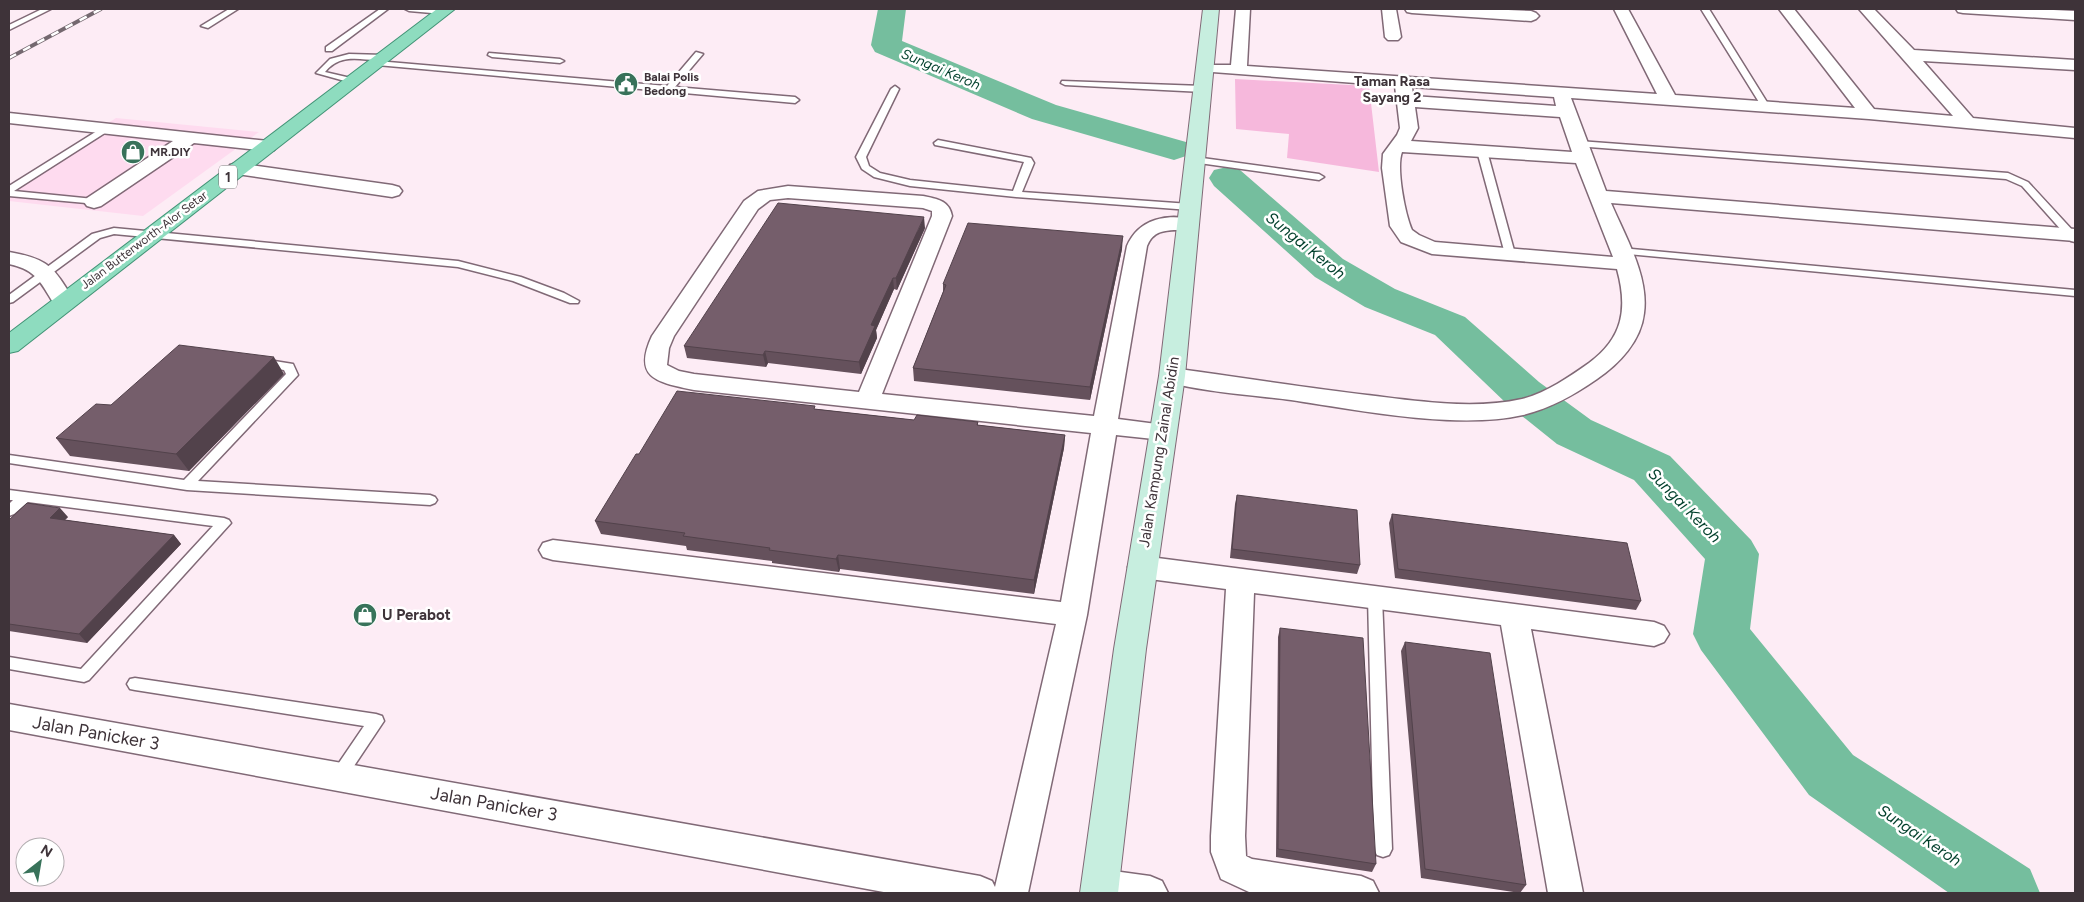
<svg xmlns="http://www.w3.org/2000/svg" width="2084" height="902" font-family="Figtree,sans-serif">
<rect width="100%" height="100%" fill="#fdecf5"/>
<!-- built -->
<path fill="#fedbef" d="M 116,118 L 259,132 L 143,216 L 9,201 L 9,186 Z"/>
<!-- green -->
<path fill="#f6b8dc" d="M 1235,79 L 1369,86 L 1379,172 L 1287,158 L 1289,134 L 1236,129 Z"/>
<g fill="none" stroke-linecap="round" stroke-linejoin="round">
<!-- river -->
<path fill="#75be9e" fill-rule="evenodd" d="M 878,9 L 906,9 L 902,41 L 1056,105 L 1186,142 L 1192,149 L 1186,156 L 1174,160 L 1032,119 L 875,52 L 871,45 Z
M 1227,167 L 1240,170 L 1343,259 L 1395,289 L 1465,317 L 1539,382 L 1591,420 L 1670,456 L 1751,540 L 1759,554 L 1750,629 L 1853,755 L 2030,869 L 2040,893 L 1949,893 L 1809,795 L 1701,650 L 1693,634 L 1705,559 L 1634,480 L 1557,444 L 1507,404 L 1435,335 L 1365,307 L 1315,277 L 1214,186 L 1209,178 L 1214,170 Z"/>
<!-- lane casing -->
<g stroke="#806976" stroke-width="3">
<path id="lane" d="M 42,9 L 51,9 L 9,30 L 9,25 Z
M 229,9 L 238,9 L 208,28 L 201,26 Z
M 380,9 L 388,9 L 332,51 L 326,51 L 326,47 Z
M 405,9 L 432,9 L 447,12 L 443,14 L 409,11 Z
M 1701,9 L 1709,9 L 1770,107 L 1769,109 L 1762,107 Z
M 696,52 L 703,54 L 675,87 L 795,97 L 799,100 L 795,103 L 377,65 L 373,63 L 377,61 L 667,86 Z
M 489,53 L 560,59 L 564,61 L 560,63 L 492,57 L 488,55 Z
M 349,54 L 384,55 L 388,57 C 374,67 345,47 325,72 L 355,79 L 355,83 L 352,83 L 316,73 L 330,59 Z
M 1062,81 L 1203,86 L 1207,89 L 1203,92 L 1065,85 L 1061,83 Z
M 895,86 L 899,89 L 866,157 L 869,166 L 880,173 L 910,180 L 1013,191 L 1024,162 L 935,145 L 934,143 L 938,140 L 1031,158 L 1034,163 L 1022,192 L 1190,204 L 1195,207 L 1190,210 L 1016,197 L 910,186 L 874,177 L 862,169 L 856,157 L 891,89 Z
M 105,126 L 109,129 L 108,131 L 14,191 L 94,199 L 97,200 L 97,204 L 9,196 L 9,186 Z
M 1579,141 L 2008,173 L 2028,182 L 2075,233 L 2075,242 L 2071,241 L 2022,186 L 2006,179 L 1576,146 L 1576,142 Z
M 1482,148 L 1487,151 L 1515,254 L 1514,256 L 1510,257 L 1505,254 L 1477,151 Z
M 1195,157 L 1319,174 L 1324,177 L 1319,180 L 1192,162 L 1192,158 Z
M 114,228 L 458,261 L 521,277 L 564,293 L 579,301 L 578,303 L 570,303 L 513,281 L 458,267 L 114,234 L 100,238 L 13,302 L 9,303 L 9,295 L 92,234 Z
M 1621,248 L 2075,290 L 2075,296 L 1617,253 L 1616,251 Z
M 262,359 L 293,364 L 298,375 L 198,481 L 430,495 L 435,497 L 437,500 L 435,503 L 430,505 L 187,490 L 9,463 L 9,455 L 184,480 L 286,374 L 284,370 L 258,366 L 256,363 Z
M 9,490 L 224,518 L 229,520 L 231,523 L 89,680 L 84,682 L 9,669 L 9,657 L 81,669 L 213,526 L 28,502 L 14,514 L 9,516 L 9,504 L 13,500 L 9,500 Z
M 1375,591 L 1380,593 L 1382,597 L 1392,849 L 1389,855 L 1383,857 L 1377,855 L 1374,849 L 1368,597 L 1370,593 Z
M 135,678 L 376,714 L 382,716 L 384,721 L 344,781 L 338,783 L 332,781 L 330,776 L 364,726 L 135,690 L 130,689 L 127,684 L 130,679 Z"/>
</g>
<!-- street casing -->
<g stroke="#806976" stroke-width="3">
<path id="street" d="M 1236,9 L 1250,9 L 1247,66 L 1657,94 L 1614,9 L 1628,9 L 1675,95 L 1855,108 L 1779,9 L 1794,9 L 1874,109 L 1953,116 L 1859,9 L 1874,9 L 1914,50 L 2075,60 L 2075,70 L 1923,61 L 1973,118 L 2075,128 L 2075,138 L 1869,119 L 1571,98 L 1606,191 L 2075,229 L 2075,241 L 1611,203 C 1625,236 1649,276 1644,313 C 1641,341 1619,364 1597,379 C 1574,395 1551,408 1523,415 C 1457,430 1358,410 1291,400 C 1251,395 1202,392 1164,381 L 1160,376 L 1164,371 L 1172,368 C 1237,377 1302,387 1367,395 C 1417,401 1473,410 1522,399 C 1546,393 1569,377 1589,363 C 1623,338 1628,309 1617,269 L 1432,254 L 1401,242 L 1390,226 L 1382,168 L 1383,154 L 1397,135 L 1400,128 L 1395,86 L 1199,71 L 1197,68 L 1199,65 L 1231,65 ZM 1412,87 L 1554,97 L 1556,106 L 1413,96 ZM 1415,107 L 1560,117 L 1572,152 L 1411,141 L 1418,128 ZM 1402,152 L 1576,163 L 1613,257 L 1435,242 L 1419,235 L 1412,230 C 1405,214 1396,168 1402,152 Z
M 1382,9 L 1396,9 L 1401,37 L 1398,40 L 1388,40 L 1385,37 Z
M 1405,9 L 1484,9 L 1531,11 L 1536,13 L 1539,16 L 1536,19 L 1531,21 L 1412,13 L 1407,12 Z
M 1956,9 L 2031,9 L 2075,11 L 2075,20 L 1963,13 L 1958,12 Z
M 9,113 L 268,141 L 274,142 L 277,146 L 274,150 L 268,151 L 194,143 L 101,206 L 94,208 L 87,206 L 84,202 L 87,198 L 173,141 L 9,123 Z
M 237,163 L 392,185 L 399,187 L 402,191 L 399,195 L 392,197 L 230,173 L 228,169 L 230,165 Z
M 788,186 L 923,196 C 937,199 949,200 952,216 L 882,394 L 1094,416 L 1127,246 C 1139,218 1168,213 1195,220 L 1198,224 L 1195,228 C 1176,233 1156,224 1147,246 L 1118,419 L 1172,426 L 1175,432 L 1172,438 L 1163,440 L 1116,435 L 1087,615 L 1028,893 L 889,893 L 9,730 L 9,704 L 980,876 L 992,881 L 995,887 L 1056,624 L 553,560 L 543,557 L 539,550 L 543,543 L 553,540 L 1061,602 L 1091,433 L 694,390 C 658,382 632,379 652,336 L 744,201 L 758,191 ZM 788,198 L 923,208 L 932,211 L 932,216 L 859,392 L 694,374 L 679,371 L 667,365 L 669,348 L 674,336 L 758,209 L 770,200 Z
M 9,252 C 50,259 54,268 75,302 L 72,307 L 64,308 L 56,307 C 41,284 38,270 9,264 Z
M 1142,556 L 1654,622 L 1664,626 L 1669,634 L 1664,642 L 1654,646 L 1531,629 L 1583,893 L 1548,893 L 1501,625 L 1254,593 L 1245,836 L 1246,856 L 1252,859 L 1361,876 L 1373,881 L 1379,893 L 1258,893 L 1249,892 L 1221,879 L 1211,852 L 1211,836 L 1226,589 L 1142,578 L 1132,575 L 1128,567 L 1132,559 Z
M 1099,869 L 1150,876 L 1162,881 L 1168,893 L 1085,893 L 1082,886 L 1087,874 Z"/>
</g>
<!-- secondary casing -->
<g stroke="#806976" stroke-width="2">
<path id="secondary" d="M 1203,9 L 1219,9 L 1185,376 L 1146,649 L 1118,893 L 1080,893 L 1114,649 L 1159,376 Z"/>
</g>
<!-- primary casing -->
<g stroke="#419275" stroke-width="2">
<path id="primary" d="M 437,9 L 455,9 L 18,351 L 9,353 L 9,333 Z"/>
</g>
<!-- lane -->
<use href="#lane" fill="#fff" fill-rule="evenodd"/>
<!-- street -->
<use href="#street" fill="#fff" fill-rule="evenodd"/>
<!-- secondary -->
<use href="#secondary" fill="#c7eedf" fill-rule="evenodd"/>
<!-- primary -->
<use href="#primary" fill="#8edcbf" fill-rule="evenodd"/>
<!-- rail casing -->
<g stroke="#74686f" stroke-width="4">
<path id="rail" d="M 9,58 L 101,9"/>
</g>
<!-- rail -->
<use href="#rail" stroke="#fff" stroke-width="2.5" stroke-dasharray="8" stroke-linecap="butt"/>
</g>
<!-- wall -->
<path fill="#65515c" d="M 925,228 L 897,290 L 894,289 L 876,330 L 877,338 L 861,374 L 768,363 L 766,367 L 687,358 L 684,346 Z
M 1122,249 L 1090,400 L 914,381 L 913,368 L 943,292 L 943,284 Z
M 284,374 L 189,471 L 70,456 L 56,438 L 111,405 Z
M 816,409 L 914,420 L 978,422 L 978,425 L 1065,435 L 1064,448 L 1034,594 L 840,569 L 839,572 L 772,563 L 772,561 L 687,550 L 686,546 L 601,534 L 595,521 L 639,454 Z
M 1237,495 L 1360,565 L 1357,574 L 1230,558 L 1235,504 Z
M 1392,514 L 1641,601 L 1636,610 L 1395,578 L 1389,523 Z
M 68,517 L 65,520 L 174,535 L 181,544 L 87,643 L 9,631 L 9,520 Z
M 1280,628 L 1376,864 L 1372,872 L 1276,857 L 1278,637 Z
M 1405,642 L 1526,885 L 1520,893 L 1421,878 L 1401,651 Z"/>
<!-- shaded-wall -->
<path fill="#52424b" d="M 924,217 L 925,228 L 897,290 L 896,278 Z
M 1123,236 L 1122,249 L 1090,400 L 1090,387 Z
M 893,278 L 894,289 L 876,330 L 877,338 L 861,374 L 859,362 L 871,325 Z
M 765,351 L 768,363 L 766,367 L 763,355 Z
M 274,357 L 284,374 L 189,471 L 176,454 Z
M 1065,435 L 1064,448 L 1034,594 L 1034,580 Z
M 60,508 L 68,517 L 58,526 L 50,518 Z
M 174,535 L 181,544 L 87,643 L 79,634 Z
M 838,555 L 840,569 L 839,572 L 836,559 Z"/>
<!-- building -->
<path fill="#755e6b" stroke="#52424b" d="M 778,203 L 924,217 L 896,278 L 893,278 L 871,325 L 875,326 L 859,362 L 765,351 L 763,355 L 684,346 Z
M 968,223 L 1123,236 L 1090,387 L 913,368 L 946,285 L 943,284 Z
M 179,345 L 274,357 L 176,454 L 56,438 L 96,404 L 111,405 Z
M 677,391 L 815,406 L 814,409 L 914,420 L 917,415 L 978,422 L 977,425 L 1065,435 L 1034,580 L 838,555 L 836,559 L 769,550 L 770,548 L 683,536 L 685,533 L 595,521 L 636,454 L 639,454 Z
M 1237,495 L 1357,510 L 1360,565 L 1232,549 Z
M 27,503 L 60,508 L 50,518 L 174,535 L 79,634 L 9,624 L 9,520 Z
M 1392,514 L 1627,543 L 1641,601 L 1398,569 Z
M 1280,628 L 1363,638 L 1376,864 L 1278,849 Z
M 1405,642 L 1490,653 L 1526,885 L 1425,869 Z"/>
<!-- icons -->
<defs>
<g id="civic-disc" transform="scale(1.25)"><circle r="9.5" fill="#38725a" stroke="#fff"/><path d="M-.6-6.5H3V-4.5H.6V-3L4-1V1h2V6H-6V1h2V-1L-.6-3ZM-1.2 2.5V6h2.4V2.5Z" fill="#fff"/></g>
<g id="shop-disc" transform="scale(1.25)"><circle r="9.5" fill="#38725a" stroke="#fff"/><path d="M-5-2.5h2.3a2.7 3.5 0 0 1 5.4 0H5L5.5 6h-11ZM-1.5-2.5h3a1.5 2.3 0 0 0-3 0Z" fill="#fff"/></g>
</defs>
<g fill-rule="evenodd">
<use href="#civic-disc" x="626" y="84"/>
<use href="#shop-disc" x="133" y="152"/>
<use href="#shop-disc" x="365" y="615"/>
</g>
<g text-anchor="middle" stroke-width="5" stroke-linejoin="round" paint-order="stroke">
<!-- far-poi labels -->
<g font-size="12" font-weight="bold" fill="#3e3339" stroke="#fff" text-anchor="start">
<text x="644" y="81">Balai Polis<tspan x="644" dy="14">Bedong</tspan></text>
<text x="150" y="156">MR.DIY</text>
</g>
<!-- far-street labels -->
<g font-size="12" fill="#3e3339" stroke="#fff">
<text transform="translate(144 240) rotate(-37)" y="4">Jalan Butterworth-Alor Setar</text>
</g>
<!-- far-water labels -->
<g font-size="14" font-style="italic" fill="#003f2b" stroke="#fff">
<text transform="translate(941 69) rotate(23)" y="5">Sungai Keroh</text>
</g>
<!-- far-neighbourhood labels -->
<g font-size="14" font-weight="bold" fill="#3e3339" stroke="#fff">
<text x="1392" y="86">Taman Rasa<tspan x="1392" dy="16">Sayang 2</tspan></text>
</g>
<!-- shield labels -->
<rect fill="#fff" stroke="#787074" stroke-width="1" x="219" y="165.5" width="18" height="23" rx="4"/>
<g font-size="14" font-weight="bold" fill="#3e3339">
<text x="228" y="182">1</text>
</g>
<!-- street labels -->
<g font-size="15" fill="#3e3339" stroke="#fff">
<text transform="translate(1159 452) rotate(-81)" y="5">Jalan Kampung Zainal Abidin</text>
</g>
<!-- poi labels -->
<g font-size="15" font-weight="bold" fill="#3e3339" stroke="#fff" text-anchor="start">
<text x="382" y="620">U Perabot</text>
</g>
<!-- water labels -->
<g font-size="16" font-style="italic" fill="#003f2b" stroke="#fff">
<text transform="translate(1306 245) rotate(39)" y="6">Sungai Keroh</text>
<text transform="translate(1685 505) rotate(46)" y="6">Sungai Keroh</text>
<text transform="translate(1920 835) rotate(34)" y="6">Sungai Keroh</text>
</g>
<!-- near-street labels -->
<g font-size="18" fill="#3e3339" stroke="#fff">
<text transform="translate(96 733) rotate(10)" y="6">Jalan Panicker 3</text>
<text transform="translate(494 804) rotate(10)" y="6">Jalan Panicker 3</text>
</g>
</g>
<!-- border -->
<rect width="2084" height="902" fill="none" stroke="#3e3339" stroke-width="20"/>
<!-- north arrow -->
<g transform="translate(40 862) rotate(31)"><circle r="24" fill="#ffffff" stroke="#b2adb0"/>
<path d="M0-4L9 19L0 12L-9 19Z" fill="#38725a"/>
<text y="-8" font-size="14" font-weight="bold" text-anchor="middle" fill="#3e3339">N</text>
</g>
</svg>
